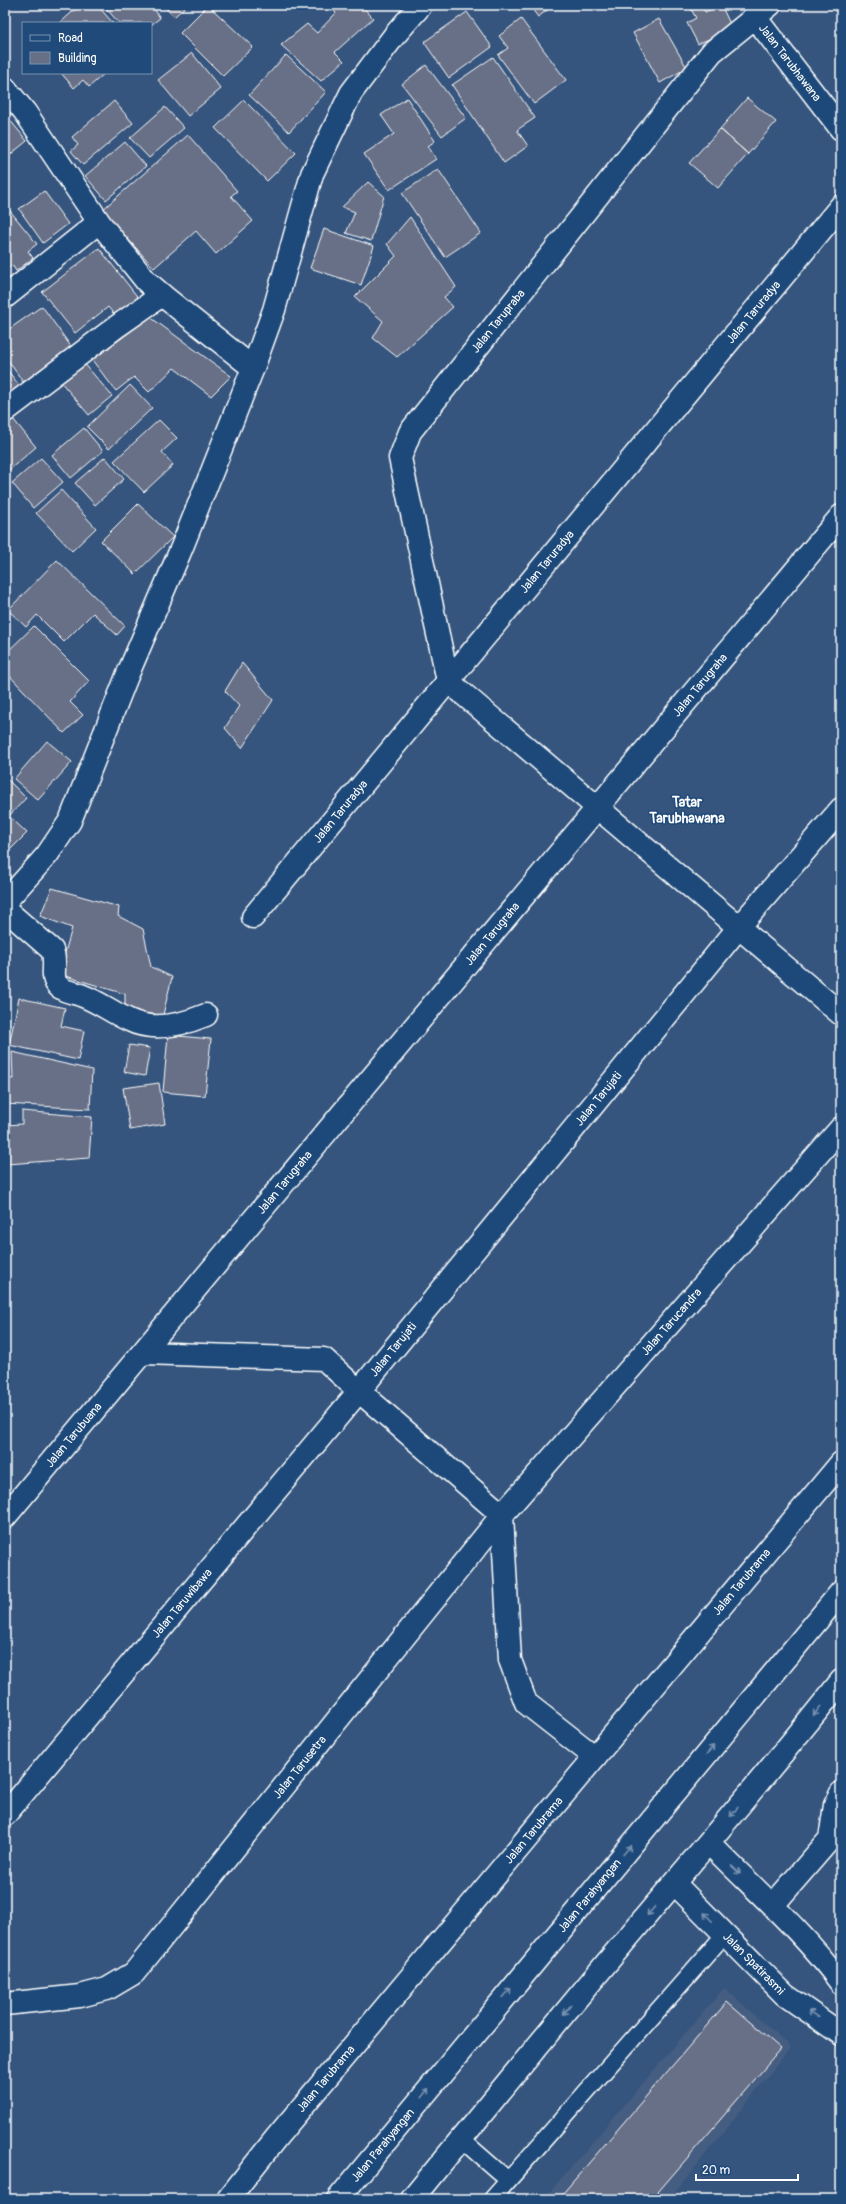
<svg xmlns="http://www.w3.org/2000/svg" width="846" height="2204" font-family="Pangolin,sans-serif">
<rect width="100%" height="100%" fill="#35557e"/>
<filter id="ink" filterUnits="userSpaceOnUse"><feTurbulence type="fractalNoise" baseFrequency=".025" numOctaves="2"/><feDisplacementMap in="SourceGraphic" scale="8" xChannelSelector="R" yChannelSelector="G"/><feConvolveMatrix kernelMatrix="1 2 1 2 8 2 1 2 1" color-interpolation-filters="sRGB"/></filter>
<g filter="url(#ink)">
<!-- built -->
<path fill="#445d81" d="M 724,1988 L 791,2047 L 670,2199 L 544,2199 Z"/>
<!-- building -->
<path fill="#676f87" stroke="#fff" d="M 80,5 L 97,5 L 113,23 L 60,23 Z
M 103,5 L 152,5 L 160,18 L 151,25 L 151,23 L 119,23 Z
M 163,5 L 187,5 L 174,17 Z
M 208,5 L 253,47 L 223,76 L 180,33 Z
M 329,5 L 361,5 L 373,18 L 335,52 L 344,61 L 321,81 L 281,45 L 307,24 L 317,33 L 336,13 Z
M 529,5 L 554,5 L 538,17 Z
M 699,5 L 702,5 L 705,12 L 721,5 L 732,28 L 698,44 L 687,23 L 696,18 L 691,9 Z
M 467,12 L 492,47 L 449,78 L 424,42 Z
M 521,19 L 566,80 L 534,104 L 498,55 L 508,48 L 499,36 Z
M 659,19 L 687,68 L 660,83 L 633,33 Z
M 192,53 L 221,89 L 188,116 L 158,80 Z
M 286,55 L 326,92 L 289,132 L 249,95 Z
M 493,57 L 535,118 L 517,130 L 528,146 L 504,163 L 452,85 Z
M 426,65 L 466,118 L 442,136 L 402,84 Z
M 61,73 L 105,73 L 89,87 L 83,80 L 74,88 Z
M 407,98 L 435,141 L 428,146 L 436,159 L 389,190 L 364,154 L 394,134 L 381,115 Z
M 747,98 L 776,122 L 748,154 L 720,129 Z
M 244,100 L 296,153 L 267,181 L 215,128 Z
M 114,101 L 133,123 L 83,165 L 71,151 L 78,145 L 72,137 Z
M 165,107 L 184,128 L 149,158 L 130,138 Z
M 5,114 L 27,141 L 5,159 Z
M 720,129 L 748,154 L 718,188 L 689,163 Z
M 188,135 L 237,191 L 231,196 L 253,221 L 216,254 L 196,231 L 154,268 L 102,210 Z
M 125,142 L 146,166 L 106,200 L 85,176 Z
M 438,169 L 481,233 L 445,257 L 402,193 Z
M 368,182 L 384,196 L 371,241 L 346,233 L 355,212 L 342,207 Z
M 44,191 L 68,224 L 43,243 L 19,209 Z
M 7,207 L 37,244 L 28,251 L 33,258 L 16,271 L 12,265 L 5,271 L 5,209 Z
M 410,217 L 456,287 L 444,297 L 453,307 L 397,357 L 373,338 L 383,321 L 355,297 L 396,256 L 387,244 Z
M 324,229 L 374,246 L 361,285 L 310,268 Z
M 99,248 L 140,300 L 117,318 L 108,307 L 75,333 L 42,292 Z
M 42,306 L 72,348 L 23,382 L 5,356 L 5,332 Z
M 150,317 L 231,376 L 211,396 L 174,368 L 149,392 L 134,377 L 116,391 L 92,360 Z
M 83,362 L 112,396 L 89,415 L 60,381 Z
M 5,367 L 22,389 L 5,402 Z
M 130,385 L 152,408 L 109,449 L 87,427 Z
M 13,419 L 36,447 L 9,470 L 5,466 L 5,426 Z
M 159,420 L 177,438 L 162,452 L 173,465 L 144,492 L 114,461 Z
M 84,428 L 103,451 L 71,478 L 52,455 Z
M 105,457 L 124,479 L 95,505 L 75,483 Z
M 41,458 L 63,482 L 33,508 L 12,483 Z
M 61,490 L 96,528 L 72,551 L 36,513 Z
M 138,504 L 173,537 L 135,574 L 101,541 Z
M 57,560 L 125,626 L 117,635 L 93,613 L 64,642 L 37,615 L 26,627 L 8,610 Z
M 34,626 L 89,681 L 70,702 L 83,715 L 64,733 L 5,671 L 5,654 Z
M 242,663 L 273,700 L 242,748 L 225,728 L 239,706 L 225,691 Z
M 47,741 L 72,762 L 38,800 L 14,779 Z
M 5,777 L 26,798 L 9,816 L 27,833 L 5,855 Z
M 52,888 L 119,907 L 118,916 L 143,929 L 151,967 L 172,977 L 162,1019 L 125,1008 L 125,994 L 59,974 L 72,928 L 40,916 Z
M 19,998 L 65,1008 L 61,1026 L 84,1031 L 78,1060 L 9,1045 Z
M 168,1035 L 211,1039 L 205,1096 L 163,1092 Z
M 129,1045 L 150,1048 L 145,1076 L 124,1072 Z
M 12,1052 L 92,1070 L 90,1109 L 5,1104 L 5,1078 L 13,1079 Z
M 159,1083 L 165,1124 L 130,1130 L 123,1088 Z
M 22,1111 L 92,1117 L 89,1158 L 7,1164 L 5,1125 L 22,1124 Z
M 727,2002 L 781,2049 L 652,2199 L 558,2199 Z"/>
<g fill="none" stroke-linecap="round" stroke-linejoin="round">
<!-- service casing -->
<g stroke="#fff" stroke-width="19">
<path id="service" d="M 461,2139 L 508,2180
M 492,2199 L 725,1934"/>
</g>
<!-- minor casing -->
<g stroke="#fff" stroke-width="25">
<g id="minor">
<path d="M 770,5 L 712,52 L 410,432 L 400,458 L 448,681 L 841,1014"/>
<path id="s1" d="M 754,16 L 841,129"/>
<path d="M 5,88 L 25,112 L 99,222 L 146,281 L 162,295 L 253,368"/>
<path d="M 5,297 L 99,222"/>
<path d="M 5,411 L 116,327 L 162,295"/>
<path d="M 5,902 L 47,855 L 70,821 L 127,676 L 182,547 L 253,368 L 274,310 L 312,174 L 351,93 L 394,36 L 421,5"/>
<path d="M 5,909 L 52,950 C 57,961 51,975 56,983 C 61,992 75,992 83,996 C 99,1002 113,1013 129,1020 C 153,1032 184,1024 206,1015"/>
<path id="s2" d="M 253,917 L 841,206"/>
<path d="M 144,1353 L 324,1359 L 359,1391 L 502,1515 L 510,1660 L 526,1703 L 595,1757"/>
<path id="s3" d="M 5,1517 L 841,516"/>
<path id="s4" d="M 5,1815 L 359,1391 L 739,927 L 841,809"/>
<path d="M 709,1843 C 754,1889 803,1931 841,1983"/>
<path id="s5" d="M 675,1884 L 785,1995 L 841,2034"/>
<path d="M 773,1905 L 830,1839 L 835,1805 L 841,1793"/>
<path id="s6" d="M 5,2004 L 80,1996 L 107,1989 L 134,1973 L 502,1515 L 841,1128"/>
<path id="s7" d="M 228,2199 L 276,2138 L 841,1463"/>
</g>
</g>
<!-- secondary casing -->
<g stroke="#fff" stroke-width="25">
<g id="secondary">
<path id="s8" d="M 338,2199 L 841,1592"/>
<path d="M 412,2199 C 474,2123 536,2047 599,1972 C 680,1875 763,1780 841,1681"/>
</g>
</g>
<!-- service -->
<use href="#service" stroke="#1f4a7a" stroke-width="16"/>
<!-- minor -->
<use href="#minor" stroke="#1f4a7a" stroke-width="22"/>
<!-- secondary -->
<use href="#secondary" stroke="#1f4a7a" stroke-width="22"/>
</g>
<!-- one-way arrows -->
<defs><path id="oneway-shaft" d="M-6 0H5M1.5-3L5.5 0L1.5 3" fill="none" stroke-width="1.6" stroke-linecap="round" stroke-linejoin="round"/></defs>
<g stroke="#7992af">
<use href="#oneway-shaft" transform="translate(817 1711) rotate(128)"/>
<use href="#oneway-shaft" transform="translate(710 1750) rotate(-50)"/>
<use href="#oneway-shaft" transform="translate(734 1812) rotate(130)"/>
<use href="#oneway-shaft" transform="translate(627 1850) rotate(-50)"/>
<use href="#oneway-shaft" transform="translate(736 1870) rotate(43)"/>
<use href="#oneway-shaft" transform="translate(651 1911) rotate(131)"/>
<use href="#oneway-shaft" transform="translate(708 1917) rotate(-135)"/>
<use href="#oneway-shaft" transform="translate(507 1993) rotate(-50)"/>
<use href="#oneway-shaft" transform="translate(567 2010) rotate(129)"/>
<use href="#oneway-shaft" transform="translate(813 2014) rotate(-145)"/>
<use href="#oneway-shaft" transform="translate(425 2093) rotate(-51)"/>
</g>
</g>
<g text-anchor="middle" stroke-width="3" stroke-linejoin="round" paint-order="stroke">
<!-- street labels -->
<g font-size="12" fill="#fff" stroke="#1f4a7a">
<text dy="4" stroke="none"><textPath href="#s1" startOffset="59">Jalan Tarubhawana</textPath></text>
<text dy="4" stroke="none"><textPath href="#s2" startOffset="785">Jalan Taruradya</textPath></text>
<text transform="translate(498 321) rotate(-51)" y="4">Jalan Tarupraba</text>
<text dy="4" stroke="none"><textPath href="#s2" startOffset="461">Jalan Taruradya</textPath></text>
<text dy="4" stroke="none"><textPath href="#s3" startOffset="1084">Jalan Tarugraha</textPath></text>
<text dy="4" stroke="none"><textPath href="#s2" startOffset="137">Jalan Taruradya</textPath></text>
<text dy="4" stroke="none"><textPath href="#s3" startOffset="760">Jalan Tarugraha</textPath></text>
<text dy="4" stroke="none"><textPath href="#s4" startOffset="930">Jalan Tarujati</textPath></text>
<text dy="4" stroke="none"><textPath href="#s3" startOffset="436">Jalan Tarugraha</textPath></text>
<text dy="4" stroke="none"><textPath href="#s6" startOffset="979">Jalan Tarucandra</textPath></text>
<text dy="4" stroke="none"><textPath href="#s4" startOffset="606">Jalan Tarujati</textPath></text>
<text dy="4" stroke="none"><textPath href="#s3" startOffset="107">Jalan Tarubuana</textPath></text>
<text dy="4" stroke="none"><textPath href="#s7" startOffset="803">Jalan Tarubrama</textPath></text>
<text dy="4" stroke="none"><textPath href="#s4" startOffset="276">Jalan Taruwibawa</textPath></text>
<text dy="4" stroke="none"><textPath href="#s6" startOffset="399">Jalan Tarusetra</textPath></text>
<text dy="4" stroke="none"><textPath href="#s7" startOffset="479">Jalan Tarubrama</textPath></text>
<text dy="4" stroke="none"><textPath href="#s8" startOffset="394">Jalan Parahyangan</textPath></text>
<text dy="4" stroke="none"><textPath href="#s5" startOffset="112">Jalan Spatirasmi</textPath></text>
<text dy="4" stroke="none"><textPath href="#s7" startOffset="155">Jalan Tarubrama</textPath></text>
<text dy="4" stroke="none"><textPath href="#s8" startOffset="70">Jalan Parahyangan</textPath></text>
</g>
<!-- quarter labels -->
<g font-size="14" font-weight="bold" fill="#fff" stroke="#1f4a7a">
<text x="687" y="807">Tatar<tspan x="687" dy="16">Tarubhawana</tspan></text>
</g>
</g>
<!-- margin -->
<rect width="846" height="2204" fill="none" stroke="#1f4a7a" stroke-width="20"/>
<rect x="10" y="10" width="826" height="2184" fill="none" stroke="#fff" stroke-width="1.5" filter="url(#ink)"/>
<!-- legend -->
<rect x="22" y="22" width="130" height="52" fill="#1f4a7a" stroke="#7992af"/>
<rect x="30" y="35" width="20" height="6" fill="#1f4a7a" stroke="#7992af"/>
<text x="58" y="42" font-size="12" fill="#ffffff">Road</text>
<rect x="30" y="52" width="20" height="12" fill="#676f87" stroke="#7992af"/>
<text x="58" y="62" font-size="12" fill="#ffffff">Building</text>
<!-- scale -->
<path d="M696 2174v6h102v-6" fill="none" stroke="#ffffff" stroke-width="2"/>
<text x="702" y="2174" font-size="12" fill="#ffffff" stroke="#1f4a7a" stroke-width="3" paint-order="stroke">20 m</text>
</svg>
